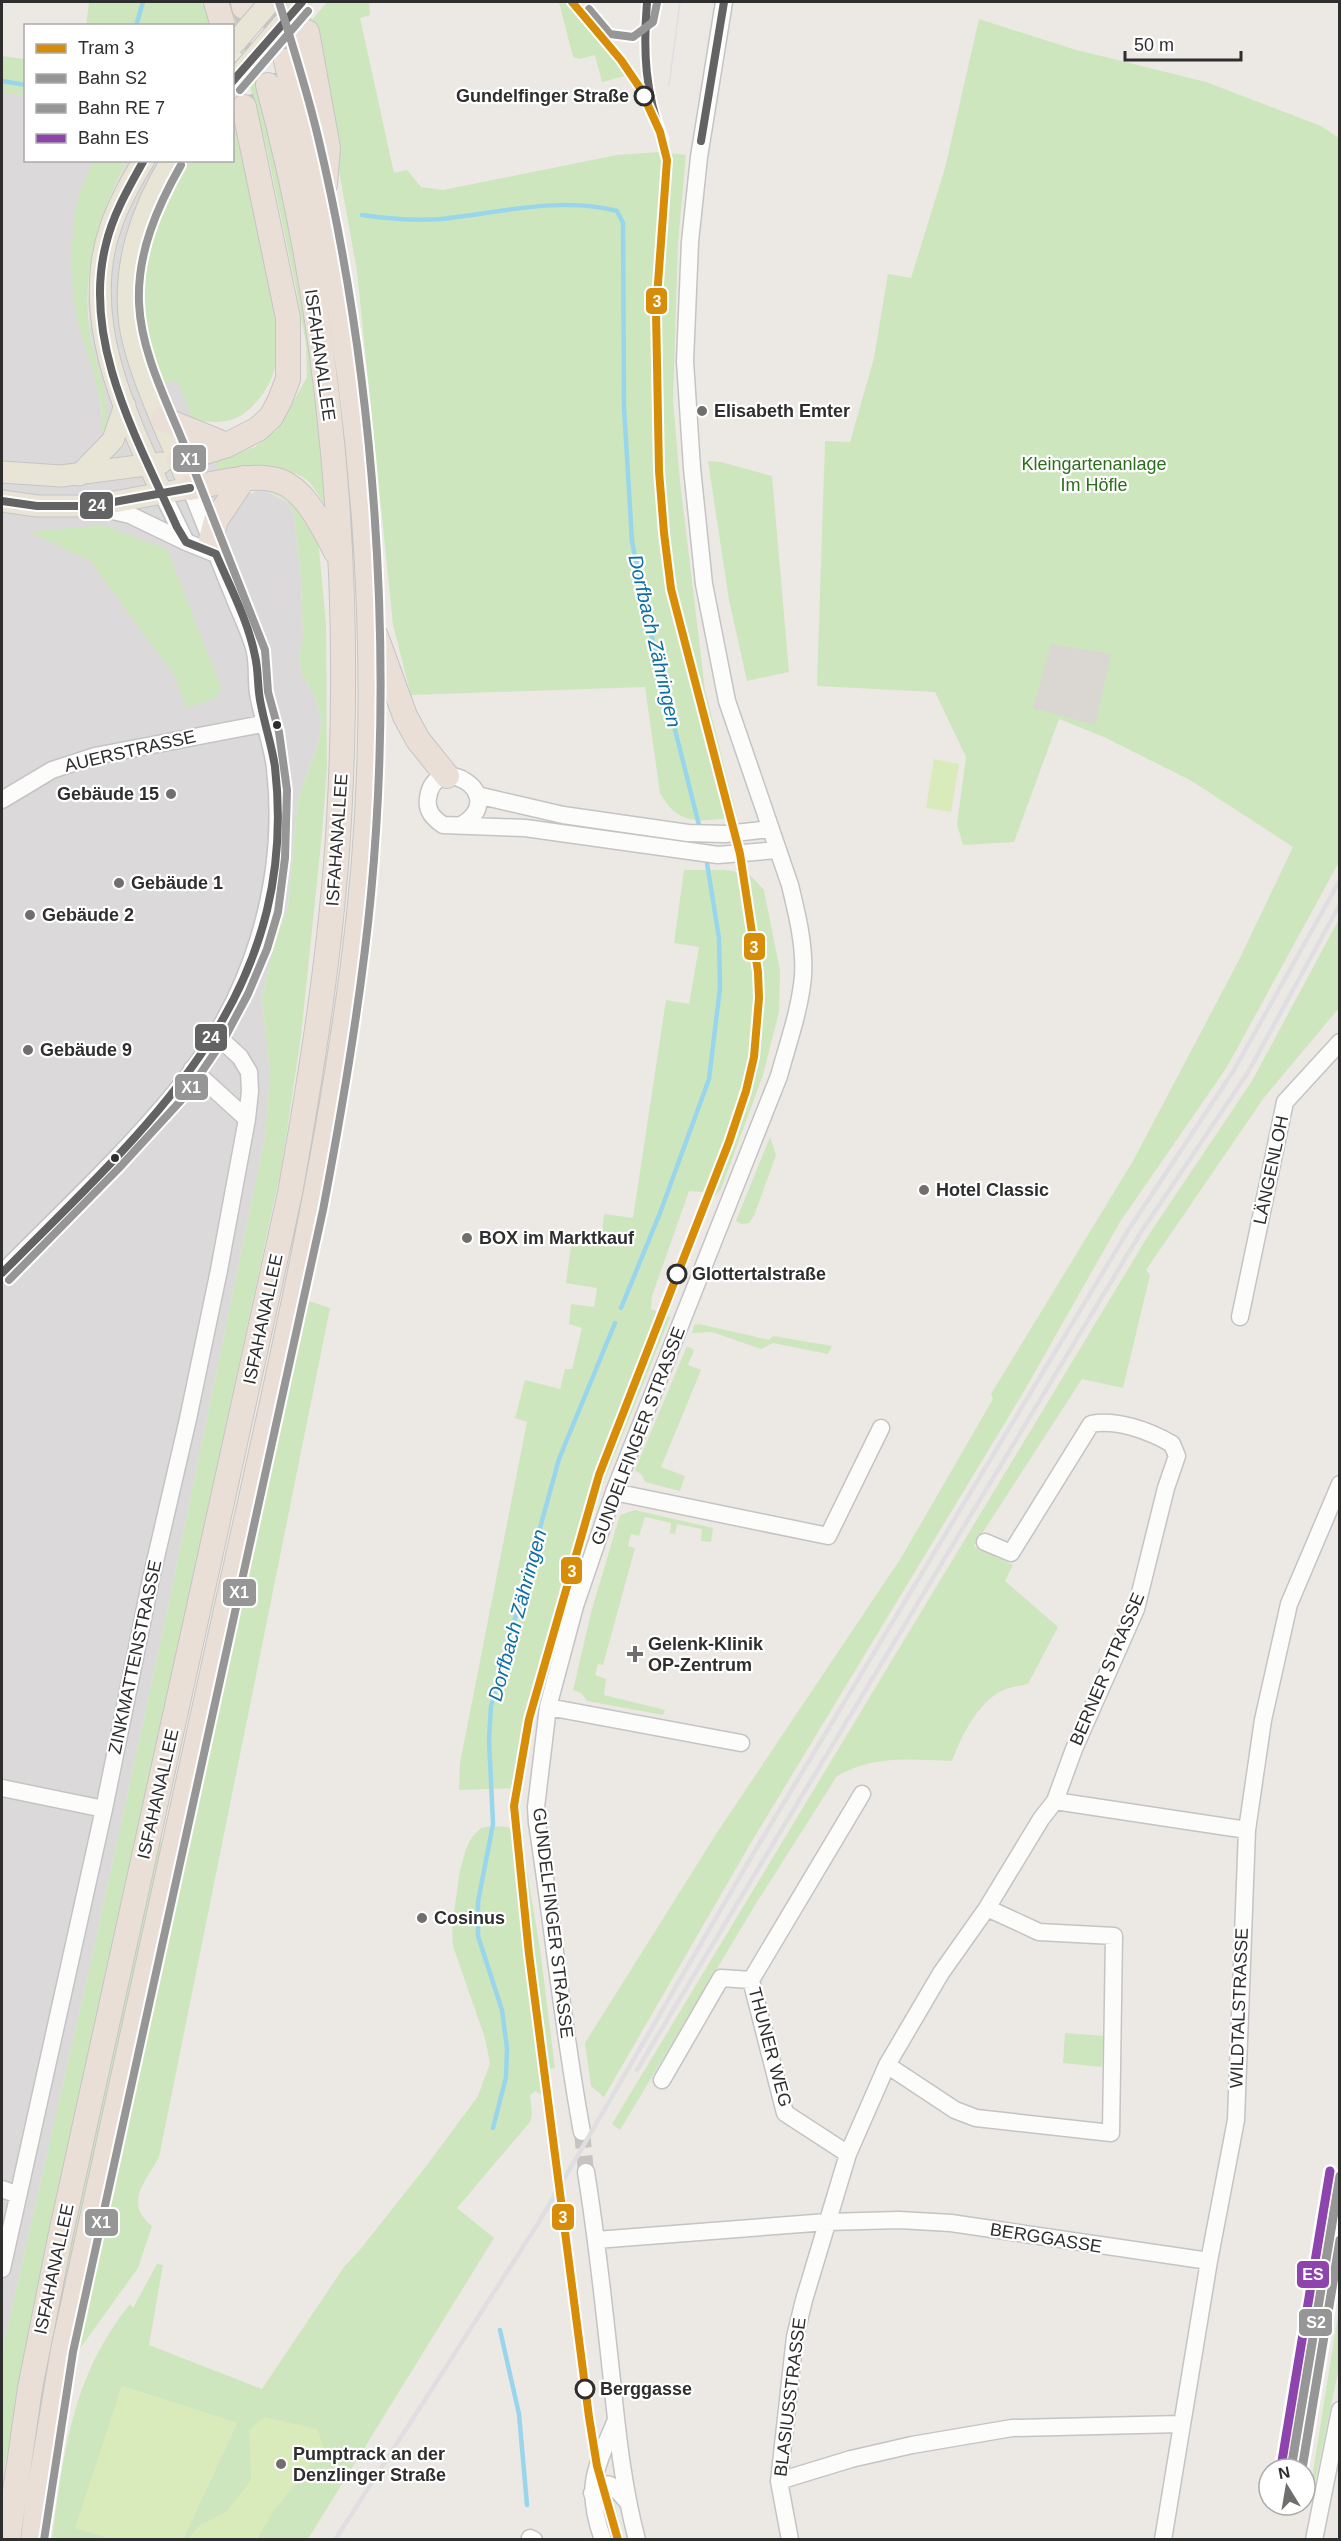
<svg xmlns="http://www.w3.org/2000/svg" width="1341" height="2541" font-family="Arial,sans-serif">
<rect width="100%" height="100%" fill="#ece8e4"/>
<!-- industrial -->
<path fill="#dcd9db" d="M 2,92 L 25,96 L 26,160 L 94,161 L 80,194 L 73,229 L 103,420 L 102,431 L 107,414 L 90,333 L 88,300 L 92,250 L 101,217 L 127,161 L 192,161 L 174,189 L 159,221 L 154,238 L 144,292 L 193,420 L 205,422 L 215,461 L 243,494 L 266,491 L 289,503 L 294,514 L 301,579 L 303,639 L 299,654 L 302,675 L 315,696 L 322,721 L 318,744 L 298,799 L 288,905 L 271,955 L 262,999 L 270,1074 L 265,1137 L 166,1617 L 92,1957 L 2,2351 Z"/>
<!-- green -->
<path fill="#cee6be" d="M 89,2 L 207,2 L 213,25 L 86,26 Z
M 227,2 L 233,2 C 262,95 288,191 303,288 C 315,363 322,439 331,514 C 324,505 317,491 310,483 C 291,462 244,471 219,472 L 215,461 L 255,447 L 278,429 L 307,377 L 306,345 L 296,288 L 267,150 Z
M 280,2 L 308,2 L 312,20 L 327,2 L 369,2 L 370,15 L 360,18 L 394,173 L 407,170 L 421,187 L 443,190 L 617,155 L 660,152 L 686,155 L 678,243 L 673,401 L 680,481 L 705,690 L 737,817 C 702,821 679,828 660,793 L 645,687 L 411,695 L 393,625 L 357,271 L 312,21 L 301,33 L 312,113 Z
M 559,2 L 569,2 L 629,75 L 602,82 L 595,55 L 580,59 L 573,57 Z
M 979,19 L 1073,49 L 1206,82 L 1321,126 L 1339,138 L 1339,862 L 1227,1067 L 1120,1222 L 1023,1393 L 749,1846 L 604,2097 L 591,2086 L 585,2043 L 718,1831 L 901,1558 L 993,1399 L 991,1394 L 1133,1161 L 1239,960 L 1293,847 L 1190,780 L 1104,737 L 1059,719 L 1014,842 L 963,845 L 957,824 L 966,757 L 935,692 L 817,686 L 825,441 L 850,442 L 874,358 L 888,274 L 911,278 L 945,168 Z
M 2,56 L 25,59 L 25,96 L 2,92 Z
M 233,103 C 243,146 252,189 261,233 C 272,285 297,355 258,400 C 238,424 222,424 193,420 L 177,380 L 166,383 L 163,379 C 158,363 151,347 148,331 C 134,274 159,216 186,168 L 192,161 L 232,160 Z
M 94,161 L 127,161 C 98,216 81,270 90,333 C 94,362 114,405 105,432 L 101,431 C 109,407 82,342 76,314 C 70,281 70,227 79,195 C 83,183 89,172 94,161 Z
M 708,461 L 721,462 L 772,476 L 789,672 L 747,681 L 729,600 Z
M 261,484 L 289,494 L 318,538 L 326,624 L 327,769 L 322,833 L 301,1036 L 282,1165 L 33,2318 L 5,2465 L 2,2506 L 2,2351 L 92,1957 L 166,1617 L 265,1137 L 270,1074 L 262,999 L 271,955 L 288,905 L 298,799 L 318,744 L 322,721 L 315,696 L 302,675 L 299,654 L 303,639 L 301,579 L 294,514 L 289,503 L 280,497 L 266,491 L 253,493 Z
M 103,525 L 167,549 L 221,688 L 216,698 L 186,708 L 174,675 L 90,561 L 29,532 Z
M 684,870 L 726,870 L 749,874 L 764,890 L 780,971 L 779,1012 L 763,1075 L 721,1189 L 714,1197 L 702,1192 L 689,1191 L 652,1296 L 651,1309 L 670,1317 L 605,1479 L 562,1612 L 550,1673 L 534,1719 L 519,1788 L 459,1790 L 460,1763 L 527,1422 L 515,1418 L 525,1380 L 560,1389 L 565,1369 L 572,1369 L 582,1328 L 569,1324 L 571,1304 L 594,1307 L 597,1288 L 566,1283 L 572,1238 L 601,1242 L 604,1214 L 633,1218 L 666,1000 L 689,1004 L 699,947 L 674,943 Z
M 1339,919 L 1339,1008 L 1263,1099 L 1146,1270 L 1150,1275 L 1123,1388 L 1082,1379 L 974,1546 L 1013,1565 L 1005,1581 L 1058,1627 L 1028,1684 C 1019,1686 1004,1688 996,1694 C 974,1710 961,1737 952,1761 C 910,1760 876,1754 837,1776 L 757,1902 L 620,2130 L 612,2124 L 1148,1236 L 1252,1081 Z
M 770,1137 L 776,1155 L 754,1216 L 749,1223 L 741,1224 L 736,1221 Z
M 303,1299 L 330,1308 L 159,2157 C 146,2182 123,2202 152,2226 L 138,2268 L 79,2350 L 72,2348 Z
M 699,1324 L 769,1340 L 773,1336 L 832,1346 L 828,1354 L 773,1343 L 761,1349 L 712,1332 L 692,1333 L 694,1325 Z
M 687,1346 L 694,1350 L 688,1365 L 701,1370 L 661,1467 L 685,1476 L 680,1491 L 645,1482 L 642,1475 L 635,1470 Z
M 635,1510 L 713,1528 L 711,1542 L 701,1541 L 702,1529 L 677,1524 L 675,1534 L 670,1533 L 671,1523 L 645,1517 L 639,1536 L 631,1534 L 628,1546 L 635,1548 L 603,1665 L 598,1664 L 595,1675 L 606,1679 L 604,1695 L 665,1710 L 663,1715 L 587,1701 L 581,1693 L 573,1690 L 592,1609 L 620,1515 Z
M 491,1826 L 507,1827 L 521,1834 L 540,1949 L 555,2068 L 549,2069 L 554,2102 L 535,2091 L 530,2095 L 532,2115 L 530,2122 L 457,2208 L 494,2238 L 308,2539 L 183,2539 L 237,2423 L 122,2386 L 76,2527 L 111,2539 L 52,2540 C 64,2451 72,2376 130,2304 L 133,2308 L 157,2264 L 163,2265 L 149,2345 L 262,2389 L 344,2267 L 359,2251 L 427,2165 L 478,2096 L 490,2063 L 485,2038 L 453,1946 L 452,1926 L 460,1870 L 466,1849 L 472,1837 L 481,1828 Z
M 159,1841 L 163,1843 L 24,2539 L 16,2540 L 38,2390 Z
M 1065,2033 L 1104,2036 L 1102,2067 L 1063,2063 Z
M 1339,2308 L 1339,2367 L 1313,2492 L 1310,2491 Z
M 614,2498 L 622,2539 L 606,2539 L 597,2502 Z"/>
<!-- pitch -->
<path fill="#d9eabb" d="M 934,759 L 959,764 L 951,812 L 926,808 Z
M 122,2386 L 237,2423 L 183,2539 L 111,2539 L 75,2528 Z
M 264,2417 L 317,2429 L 324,2448 L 273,2512 L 257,2539 L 189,2539 L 197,2527 L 227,2511 L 251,2480 L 249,2430 Z"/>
<!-- plaza -->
<path fill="#dad6d2" d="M 1051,644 L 1111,654 L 1095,725 L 1033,708 Z"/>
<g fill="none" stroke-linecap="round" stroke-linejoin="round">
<!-- stream -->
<path stroke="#99d6ec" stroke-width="4.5" d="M 136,26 L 143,2
M 2,81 L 26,85
M 362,215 C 389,219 414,221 441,219 C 498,213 561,196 617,211 L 623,223 L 624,407 L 632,541 L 647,618 L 700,829
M 621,1308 L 660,1213 L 709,1079 L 720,988 L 719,938 L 706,857
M 493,2128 L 506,2077 L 507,2048 L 502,2010 L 478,1936 L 478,1902 L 493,1824 L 489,1740 L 491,1706 L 559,1459 L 615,1323
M 500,2330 L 519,2414 L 527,2505"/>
<!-- minor-tunnel -->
<path stroke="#c6c3c0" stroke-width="16" stroke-dasharray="16 8" stroke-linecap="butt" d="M 582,2132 L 586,2172"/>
<!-- highway-tunnel -->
<path stroke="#c6c3c0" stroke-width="24" stroke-dasharray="24 12" stroke-linecap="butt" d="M 268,2 L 286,61
M 244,7 L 268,85
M 232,62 L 244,107"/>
<!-- minor casing -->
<g stroke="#c5c4c5" stroke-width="19">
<path id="minor" d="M 162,493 L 186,542
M 95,507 L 130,515 L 186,542 L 216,554
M 477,795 L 563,815 L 688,833 L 725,834 L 771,829
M 2,800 L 52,770 L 95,756 L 267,723
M 463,824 C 510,794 435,749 428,798 C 426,811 433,818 443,825 L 525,828 L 718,855 L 778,850
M 192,1069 L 247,1119
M 2,1273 C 61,1213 124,1155 177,1090 C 251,1000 288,884 275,768 C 272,743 262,718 258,693 C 256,680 258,666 255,652 C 251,634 241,615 234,597 C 219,561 205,524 190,488
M 1240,1317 L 1285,1102 L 1340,1042
M 614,1492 L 828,1536 L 881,1428
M 985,1542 L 1011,1553 L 1091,1424 C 1117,1419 1150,1431 1172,1444 L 1177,1456 L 1166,1488 L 1136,1609 L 1074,1749 L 1055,1801 L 1247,1830
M 548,1707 L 741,1743
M 2,1788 L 104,1809
M 887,2065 L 955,2110 L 976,2118 L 1111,2133 L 1114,1936 L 1039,1932 L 987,1908
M 662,2080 L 721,1978 L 751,1980
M 582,2132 C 563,2030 553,1926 537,1823 L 536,1807 L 548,1707 L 575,1606 L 614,1492 L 779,1076 C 788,1043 800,1010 803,976 C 805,946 797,914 790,885 L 727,701 L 704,584 L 692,468 L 685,361 L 690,242 L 699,157 L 724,2
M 848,2154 L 785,2113 L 751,1980 L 862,1794
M 586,2172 C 598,2245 605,2317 613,2390 C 618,2440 624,2491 637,2540
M 2,2189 L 18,2195
M 596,2240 L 827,2222 L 899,2220 L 951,2223 L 1209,2261
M 2,2269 L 104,1809 L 151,1579 L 188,1419 L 219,1270 L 247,1119 L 250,1091 L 249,1072 L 240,1057 L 215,1034
M 779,2481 L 851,2459 L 912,2445 L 1012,2428 L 1180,2424
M 592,2493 C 608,2475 616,2488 628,2503
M 530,2538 L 534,2540
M 603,2540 C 584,2487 595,2470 616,2420
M 790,2540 L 779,2481 L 795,2337 L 804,2300 L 848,2154 L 887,2065 L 941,1973 L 987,1908 L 1041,1819 L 1055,1801
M 1163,2540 L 1209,2261 L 1236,2120 L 1247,1830 L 1263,1720 L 1289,1604 L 1340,1484
M 1314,2540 L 1340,2410"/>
</g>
<!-- major casing -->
<g stroke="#c6c5c4" stroke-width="23">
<path id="major" d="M 144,160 C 131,181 119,203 111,226 C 79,316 124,411 162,493
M 2,472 L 61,476 L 161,463
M 79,475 L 113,440 L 125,405
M 2,501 L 37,506 L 92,506 L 190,488 C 171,439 138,375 130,325 C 122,267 141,209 172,160"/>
</g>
<!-- highway casing -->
<g stroke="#c6c5c4" stroke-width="26">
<path id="highway" d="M 216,2 L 223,26
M 243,2 L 244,7
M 307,32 L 328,148 L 325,184
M 163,419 L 227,445
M 179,460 L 227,445 L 258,429 L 271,417 L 280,400 L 288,379 L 288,318 L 244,107
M 190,488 C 280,470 293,467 336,552
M 211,540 L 216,520 L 244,478
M 376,636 L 405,716 L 418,740 L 447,776
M 8,2540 L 30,2388 L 60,2238 L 290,1193 C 312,1070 332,945 339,820 C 353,575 332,323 268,85
M 33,2540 L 39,2492 L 63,2350 C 116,2106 169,1862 224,1619 C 272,1402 324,1185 353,965 C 392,670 364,347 286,61"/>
</g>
<!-- minor -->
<use href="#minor" stroke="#fcfcfb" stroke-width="16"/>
<!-- major -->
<use href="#major" stroke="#e8e4d6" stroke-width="21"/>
<!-- highway -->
<use href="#highway" stroke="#eadfd6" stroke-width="24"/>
<!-- tram -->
<path stroke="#dfdfe1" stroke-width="1.5" d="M 669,85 L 680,2"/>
<!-- rail -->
<path stroke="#dfdfe1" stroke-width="4.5" d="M 637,2070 L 1141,1232 L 1247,1074 L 1340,904
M 335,2540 L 539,2222 L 756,1849 L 1129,1229 L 1234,1070 L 1340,880"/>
<!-- major-bridge casing -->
<g stroke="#c6c5c4" stroke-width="23" stroke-linecap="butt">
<path id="major-bridge" d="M 232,46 L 270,2
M 232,83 L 302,2"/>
</g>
<!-- major-bridge -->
<use href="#major-bridge" stroke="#e8e4d6" stroke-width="21"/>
<!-- bus-1 casing -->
<g stroke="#fff" stroke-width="12">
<path id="bus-1" d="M 647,2 C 643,51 645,93 663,139
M 232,82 L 302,2
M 701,141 L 724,2
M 2,501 L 37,506 L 92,506 L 190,488
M 2,1273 C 148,1126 301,997 275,767 C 272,746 265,726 261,705 C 257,689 259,672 255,656 C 248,620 230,587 216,554 L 186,542 L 177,527 C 138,441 81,341 106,244 C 113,214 129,187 144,160"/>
</g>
<!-- bus-2 casing -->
<g stroke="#fff" stroke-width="12">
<path id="bus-2" d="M 589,9 L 610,34 L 633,37 L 653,22 L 657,3
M 240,90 L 308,11
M 9,1280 L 119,1168 L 186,1095 L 224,1039 L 248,994 L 267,949 L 278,912 L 285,858 L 287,790 L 279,732 L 268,692 L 265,650 C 238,580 210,511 183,442 C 165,398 141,351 139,303 C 137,253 157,207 181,165
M 44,2540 L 73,2352 L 323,1210 C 343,1105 361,1000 371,894 C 394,650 375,376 318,137 C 307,91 293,46 279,2"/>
</g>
<!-- bus-1 -->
<use href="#bus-1" stroke="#646363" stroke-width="8"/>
<!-- bus-2 -->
<use href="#bus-2" stroke="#969696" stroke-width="8"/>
<!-- rail-1 casing -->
<g stroke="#fff" stroke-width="14">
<path id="rail-1" d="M 1291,2469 L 1340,2176"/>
</g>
<!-- rail-2 casing -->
<g stroke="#fff" stroke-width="14">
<path id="rail-2" d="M 1302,2469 L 1340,2240"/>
</g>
<!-- rail-3 casing -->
<g stroke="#fff" stroke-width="14">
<path id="rail-3" d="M 1281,2467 L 1330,2171"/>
</g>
<!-- rail-1 -->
<use href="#rail-1" stroke="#969696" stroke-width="9"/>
<!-- rail-2 -->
<use href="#rail-2" stroke="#969696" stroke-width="9"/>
<!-- rail-3 -->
<use href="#rail-3" stroke="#8e44ad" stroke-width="9"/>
<!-- tram-1 casing -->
<g stroke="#fff" stroke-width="12">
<path id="tram-1" d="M 572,2 L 621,60 L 640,88 L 660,132 L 667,160 L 656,311 L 659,471 L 664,533 L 671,589 L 740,854 L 758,972 L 759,998 L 754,1057 L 746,1091 L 729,1142 L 599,1475 L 529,1719 L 514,1806 L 529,1954 L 589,2417 L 597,2466 L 618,2540"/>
</g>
<!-- tram-1 -->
<use href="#tram-1" stroke="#d78d07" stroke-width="8"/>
</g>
<!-- markers -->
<g fill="#fff" stroke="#2e2e2e" stroke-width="3">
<circle cx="644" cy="96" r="9"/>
<circle cx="677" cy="1274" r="9"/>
<circle cx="585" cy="2389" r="9"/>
</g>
<g fill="#706f6e" stroke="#fff" stroke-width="2">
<circle cx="702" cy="411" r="6"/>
<circle cx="171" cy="794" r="6"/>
<circle cx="119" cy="883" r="6"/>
<circle cx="30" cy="915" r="6"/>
<circle cx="28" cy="1050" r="6"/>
<circle cx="924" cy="1190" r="6"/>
<circle cx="467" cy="1238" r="6"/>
<path d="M632 1645h6v6h6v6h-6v6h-6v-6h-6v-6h6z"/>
<circle cx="422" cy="1918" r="6"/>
<circle cx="281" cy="2464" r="6"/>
</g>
<g fill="#2e2e2e" stroke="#fff" stroke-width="2">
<circle cx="277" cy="725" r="5"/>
<circle cx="115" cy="1158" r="5"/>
</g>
<g text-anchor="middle" stroke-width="4.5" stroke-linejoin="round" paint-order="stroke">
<!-- stop labels -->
<g font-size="18" font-weight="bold" fill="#2e2e2e" stroke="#fff" text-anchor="start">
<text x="629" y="102" text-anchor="end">Gundelfinger Straße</text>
<text x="692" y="1280">Glottertalstraße</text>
<text x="600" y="2395">Berggasse</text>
</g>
<!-- street labels -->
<g font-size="18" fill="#2e2e2e" stroke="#fff">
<text transform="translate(320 355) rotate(82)" y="6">ISFAHANALLEE</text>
<text transform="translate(130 751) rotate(-13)" y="6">AUERSTRASSE</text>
<text transform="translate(337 840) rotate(-86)" y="6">ISFAHANALLEE</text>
<text transform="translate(1271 1170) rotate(-78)" y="6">LÄNGENLOH</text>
<text transform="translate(263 1319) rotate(-78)" y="6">ISFAHANALLEE</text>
<text transform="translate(638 1436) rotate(-69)" y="6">GUNDELFINGER STRASSE</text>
<text transform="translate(135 1657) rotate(-78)" y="6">ZINKMATTENSTRASSE</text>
<text transform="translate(1107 1669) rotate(-67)" y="6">BERNER STRASSE</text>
<text transform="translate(158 1794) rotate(-77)" y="6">ISFAHANALLEE</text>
<text transform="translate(553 1923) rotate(83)" y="6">GUNDELFINGER STRASSE</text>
<text transform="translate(1239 2008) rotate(-88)" y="6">WILDTALSTRASSE</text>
<text transform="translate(770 2047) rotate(75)" y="6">THUNER WEG</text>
<text transform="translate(1046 2238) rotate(9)" y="6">BERGGASSE</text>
<text transform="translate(54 2269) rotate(-78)" y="6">ISFAHANALLEE</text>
<text transform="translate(790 2397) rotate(-83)" y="6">BLASIUSSTRASSE</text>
</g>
<!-- poi labels -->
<g font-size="18" font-weight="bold" fill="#2e2e2e" stroke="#fff" text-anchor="start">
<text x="714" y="417">Elisabeth Emter</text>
<text x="159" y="800" text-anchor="end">Gebäude 15</text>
<text x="131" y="889">Gebäude 1</text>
<text x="42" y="921">Gebäude 2</text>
<text x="40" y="1056">Gebäude 9</text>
<text x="936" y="1196">Hotel Classic</text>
<text x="479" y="1244">BOX im Marktkauf</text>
<text x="648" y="1650">Gelenk-Klinik<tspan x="648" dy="21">OP-Zentrum</tspan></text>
<text x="434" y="1924">Cosinus</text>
<text x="293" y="2460">Pumptrack an der<tspan x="293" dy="21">Denzlinger Straße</tspan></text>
</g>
<!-- park labels -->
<g font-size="18" fill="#2c6e1b" stroke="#fff">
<text x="1094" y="470">Kleingartenanlage<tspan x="1094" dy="21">Im Höfle</tspan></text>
</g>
<!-- water labels -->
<g font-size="20" font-style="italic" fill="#0d6fa3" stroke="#fff">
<text transform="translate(655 641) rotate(77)" y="7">Dorfbach Zähringen</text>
<text transform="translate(517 1615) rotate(-75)" y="7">Dorfbach Zähringen</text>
</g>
</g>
<g stroke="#fff" stroke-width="2">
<rect x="645" y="287" width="23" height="28" rx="6" fill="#d78d07"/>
<rect x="172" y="444" width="35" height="29" rx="6" fill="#969696"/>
<rect x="79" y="491" width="35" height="29" rx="6" fill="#646363"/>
<rect x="743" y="932" width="23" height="29" rx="6" fill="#d78d07"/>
<rect x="194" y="1023" width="34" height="29" rx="6" fill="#646363"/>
<rect x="174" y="1073" width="35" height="28" rx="6" fill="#969696"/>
<rect x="560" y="1556" width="23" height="29" rx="6" fill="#d78d07"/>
<rect x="222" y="1578" width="35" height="29" rx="6" fill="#969696"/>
<rect x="551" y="2203" width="24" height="28" rx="6" fill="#d78d07"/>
<rect x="84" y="2208" width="35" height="29" rx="6" fill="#969696"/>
<rect x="1296" y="2260" width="34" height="29" rx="6" fill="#8e44ad"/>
<rect x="1298" y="2308" width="35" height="29" rx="6" fill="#969696"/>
</g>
<g font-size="16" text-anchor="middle" font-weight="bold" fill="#fff">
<text x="657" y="307">3</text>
<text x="190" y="465">X1</text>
<text x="97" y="511">24</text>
<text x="754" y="953">3</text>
<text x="211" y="1043">24</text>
<text x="191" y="1093">X1</text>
<text x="572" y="1577">3</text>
<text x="239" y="1598">X1</text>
<text x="563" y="2223">3</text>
<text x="101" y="2228">X1</text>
<text x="1313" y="2280">ES</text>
<text x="1316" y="2328">S2</text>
</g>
<!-- border -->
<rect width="1341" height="2541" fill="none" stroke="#2e2e2e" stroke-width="6"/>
<!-- legend -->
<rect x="24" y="24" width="210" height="138" fill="#ffffff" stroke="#ababab" stroke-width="1.5"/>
<rect x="36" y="44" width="30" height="9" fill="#d78d07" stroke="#ababab" stroke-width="1.5"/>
<text x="78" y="54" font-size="18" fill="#2e2e2e">Tram 3</text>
<rect x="36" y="74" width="30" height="9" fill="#969696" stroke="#ababab" stroke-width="1.5"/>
<text x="78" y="84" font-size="18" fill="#2e2e2e">Bahn S2</text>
<rect x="36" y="104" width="30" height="9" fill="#969696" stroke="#ababab" stroke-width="1.5"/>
<text x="78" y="114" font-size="18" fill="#2e2e2e">Bahn RE 7</text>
<rect x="36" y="134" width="30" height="9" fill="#8e44ad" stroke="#ababab" stroke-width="1.5"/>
<text x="78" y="144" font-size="18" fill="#2e2e2e">Bahn ES</text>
<!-- north arrow -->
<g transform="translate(1287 2487) rotate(349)"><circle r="28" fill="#ffffff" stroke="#ababab" stroke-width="1.5"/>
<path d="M0-4.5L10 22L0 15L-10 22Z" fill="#706f6e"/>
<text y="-9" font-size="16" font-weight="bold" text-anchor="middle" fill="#2e2e2e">N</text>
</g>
<!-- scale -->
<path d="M1125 51v9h116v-9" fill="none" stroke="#2e2e2e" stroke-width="3"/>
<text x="1134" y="51" font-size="18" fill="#2e2e2e" stroke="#ffffff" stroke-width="4.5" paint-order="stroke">50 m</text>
</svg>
